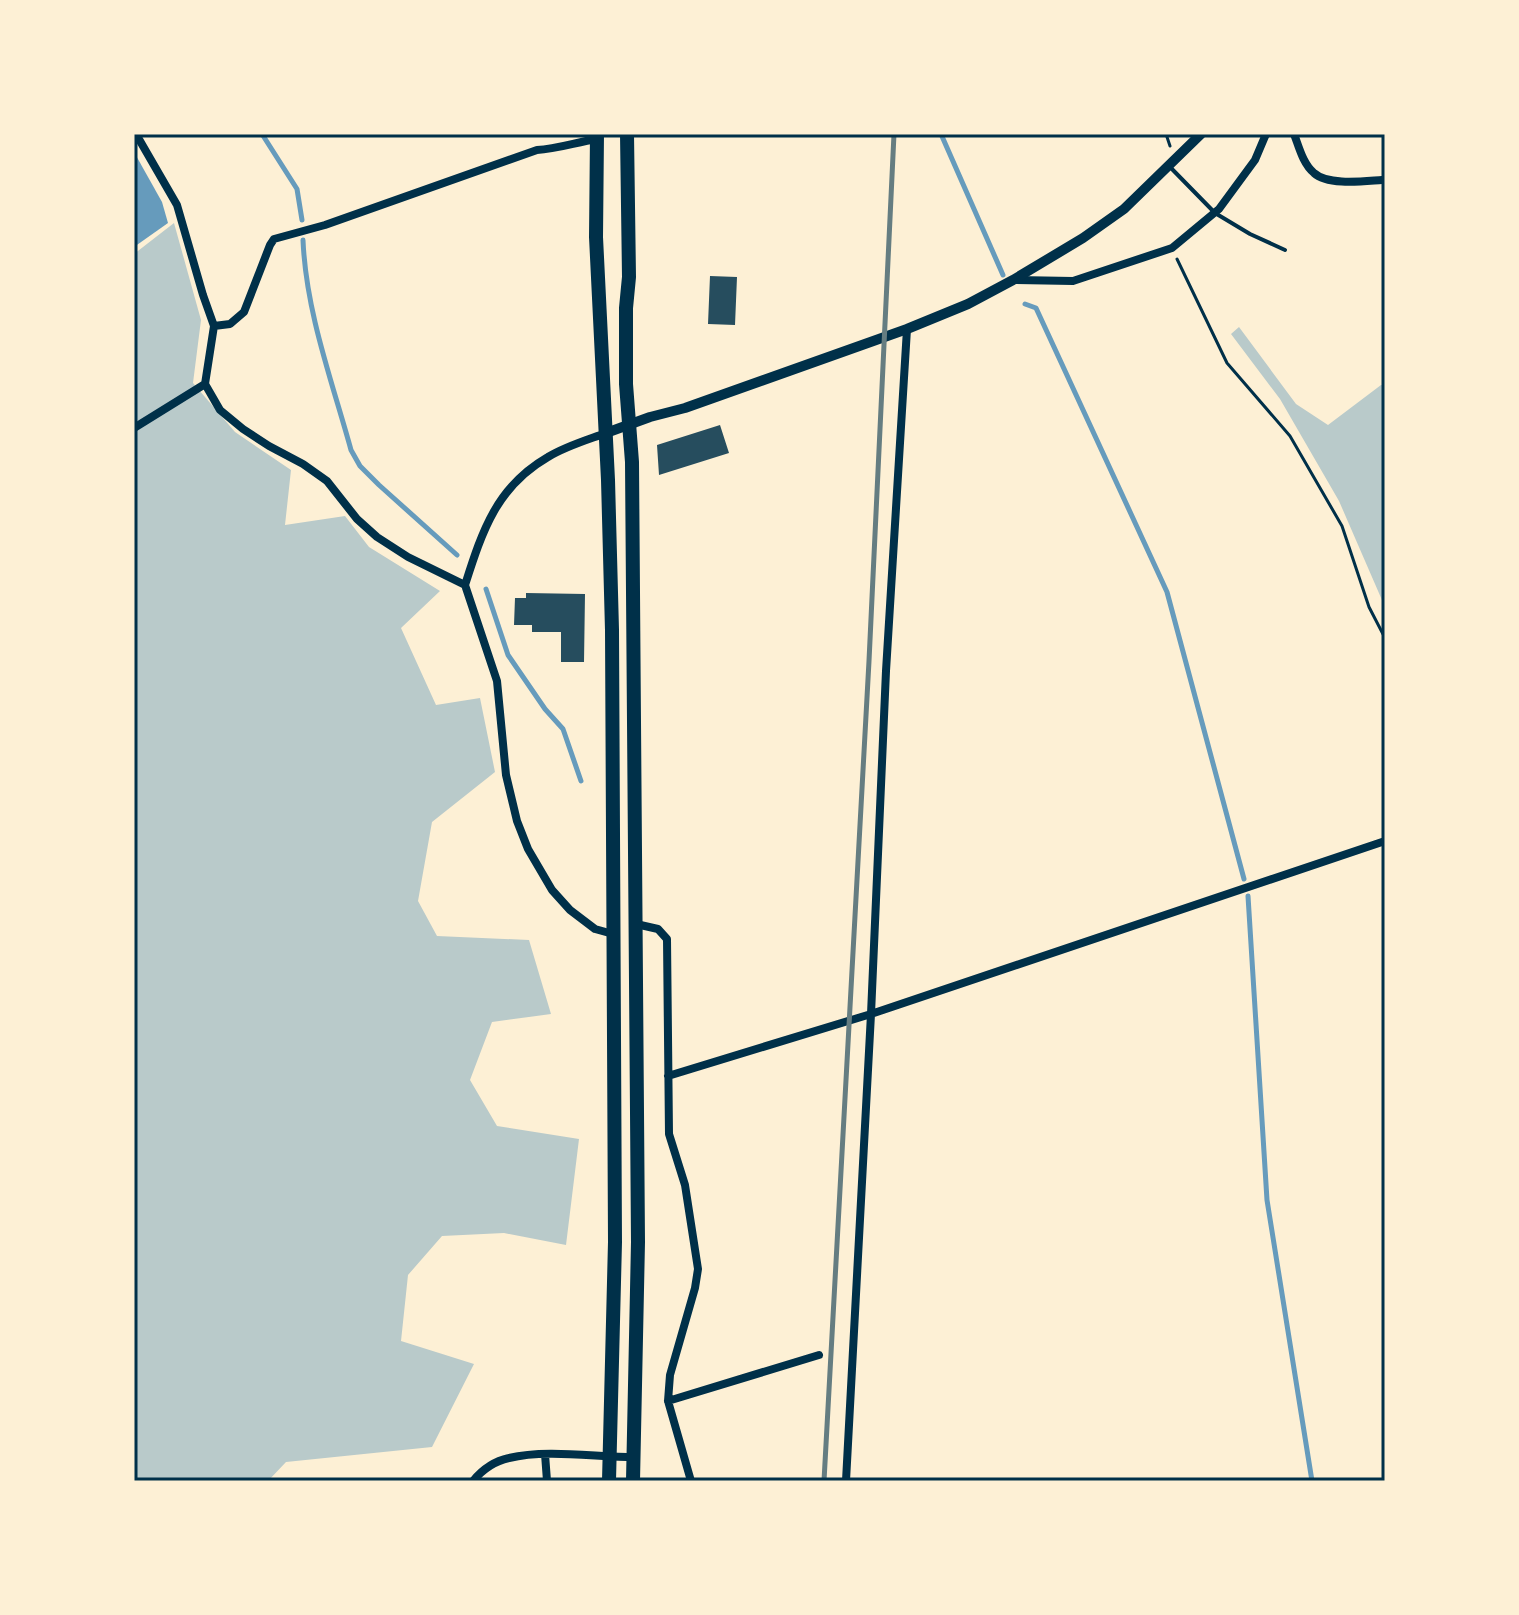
<svg xmlns="http://www.w3.org/2000/svg" width="1519" height="1615" font-family="Commissioner,sans-serif">
<rect width="100%" height="100%" fill="#fdf0d5"/>
<!-- green -->
<path fill="#b9caca" d="M 174,223 L 201,320 L 193,383 L 235,432 L 291,470 L 285,525 L 345,516 L 369,547 L 440,591 L 401,628 L 436,705 L 480,698 L 495,772 L 432,822 L 418,901 L 437,936 L 529,940 L 551,1014 L 492,1022 L 470,1080 L 497,1126 L 579,1139 L 566,1245 L 504,1233 L 442,1236 L 408,1275 L 401,1341 L 474,1364 L 432,1447 L 286,1462 L 268,1481 L 134,1481 L 134,254 Z
M 1239,327 L 1296,404 L 1328,425 L 1381,385 L 1385,385 L 1385,607 L 1339,501 L 1280,399 L 1231,334 Z"/>
<!-- water -->
<path fill="#669bbc" d="M 134,152 L 162,202 L 168,223 L 134,247 Z"/>
<g fill="none" stroke-linecap="round" stroke-linejoin="round">
<!-- stream -->
<path stroke="#669bbc" stroke-width="5" d="M 262,134 L 297,189 L 302,220
M 941,134 L 1003,275
M 303,240 C 306,312 332,381 351,450 L 360,466 L 379,485 L 457,555
M 1025,304 L 1036,308 L 1167,592 L 1244,879
M 486,589 L 508,655 L 545,709 L 563,729 L 581,781
M 1248,896 L 1267,1200 L 1312,1481"/>
</g>
<!-- building -->
<path fill="#264d5e" d="M 710,276 L 737,277 L 735,325 L 708,324 Z
M 720,425 L 729,453 L 659,475 L 657,445 Z
M 526,593 L 585,594 L 584,662 L 561,662 L 561,632 L 532,632 L 532,625 L 514,625 L 515,598 L 526,598 Z"/>
<g fill="none" stroke-linecap="round" stroke-linejoin="round">
<!-- path -->
<path stroke="#003049" stroke-width="3" d="M 1166,134 L 1170,146
M 1177,259 L 1227,363 L 1290,436 L 1342,526 L 1369,607 L 1385,638"/>
<!-- service -->
<path stroke="#003049" stroke-width="4" d="M 1170,167 L 1215,213 L 1250,234 L 1285,250"/>
<!-- minor -->
<path stroke="#003049" stroke-width="8" d="M 136,134 L 177,205 L 203,295 L 214,326 L 205,384 L 220,410 L 243,429 L 269,446 L 303,464 L 327,481 L 357,519 L 377,537 L 408,557 L 465,585 L 497,681 L 506,775 L 517,821 L 528,849 L 552,890 L 570,910 L 595,929 L 613,934
M 1294,134 C 1299,147 1303,164 1314,173 C 1328,186 1365,181 1382,180
M 1013,280 L 1073,281 L 1172,248 L 1219,209 L 1255,160 L 1266,134
M 214,326 L 230,324 L 244,312 L 270,245 L 274,239 L 325,225 L 537,150 C 557,149 577,142 597,139
M 134,428 L 205,384
M 465,585 C 482,532 496,487 548,457 C 566,446 587,440 606,433
M 636,924 L 658,929 L 667,939 L 669,1134 L 685,1185 L 698,1269 L 695,1288 L 670,1375 L 668,1401
M 668,1076 L 871,1014 L 1385,841
M 545,1454 L 547,1481
M 473,1481 C 482,1470 495,1461 509,1458 C 546,1449 595,1457 634,1457
M 691,1481 L 668,1401 L 819,1355
M 846,1481 L 871,1014 L 886,671 L 907,329"/>
<!-- tertiary -->
<path stroke="#003049" stroke-width="10" d="M 606,433 L 650,417 L 685,408 L 907,329 L 968,304 L 1013,280 L 1083,238 L 1124,209 L 1201,134"/>
<!-- trunk -->
<path stroke="#003049" stroke-width="14" d="M 597,134 L 596,237 L 608,480 L 612,630 L 615,1242 L 609,1481
M 627,134 L 629,277 L 626,308 L 626,384 L 632,462 L 638,1242 L 633,1481"/>
<!-- rail -->
<path stroke="#657d81" stroke-width="5" d="M 824,1481 L 869,661 L 894,134"/>
</g>
<!-- border -->
<rect width="1519" height="1615" fill="none" stroke="#fdf0d5" stroke-width="272"/>
<rect x="136" y="136" width="1247" height="1343" fill="none" stroke="#003049" stroke-width="3"/>
</svg>
